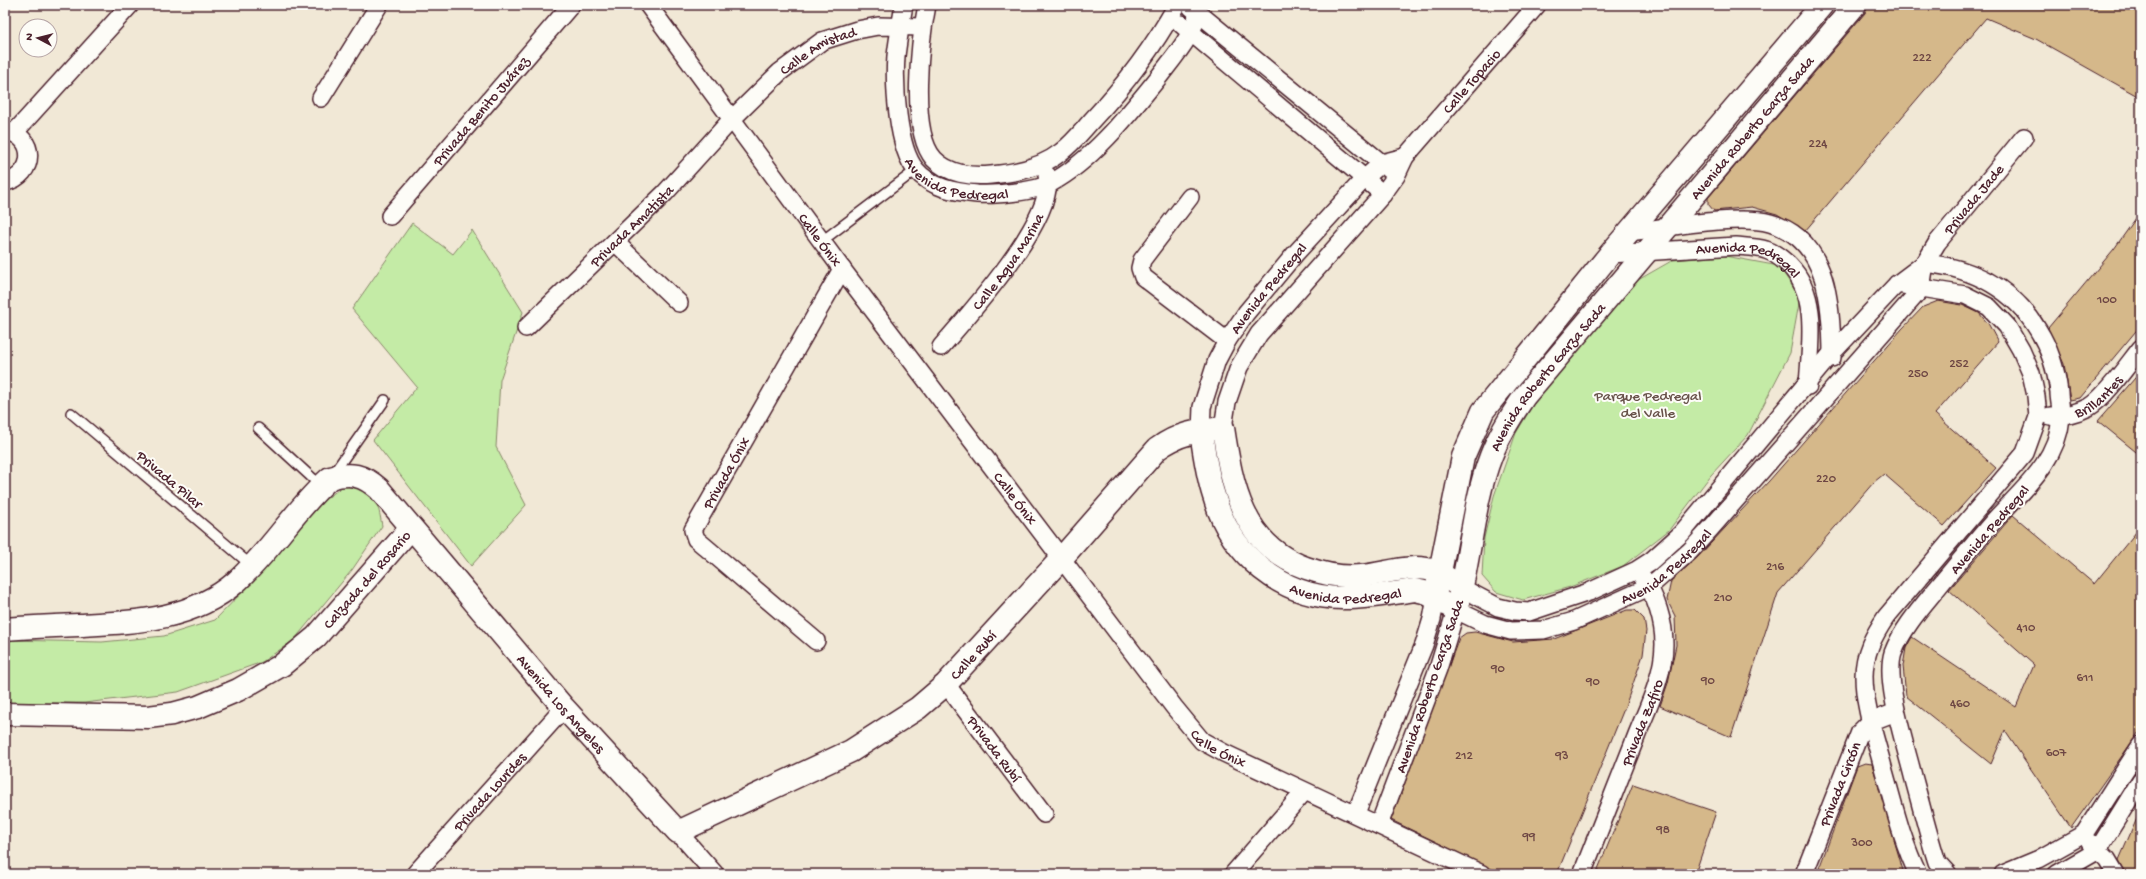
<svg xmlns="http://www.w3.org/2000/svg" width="2146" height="879" font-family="'Gochi Hand',sans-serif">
<rect width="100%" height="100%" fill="#f1e8d6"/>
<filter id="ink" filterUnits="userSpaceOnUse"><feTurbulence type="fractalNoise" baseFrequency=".025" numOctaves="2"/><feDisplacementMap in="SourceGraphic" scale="8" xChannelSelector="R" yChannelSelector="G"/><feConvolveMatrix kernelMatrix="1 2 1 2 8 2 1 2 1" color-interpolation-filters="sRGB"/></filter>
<g filter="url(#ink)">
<!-- green -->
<path fill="#c4eba6" stroke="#878568" d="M 412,223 L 453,254 L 472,230 L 523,312 L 500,380 L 496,447 L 526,505 L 471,566 L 373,440 L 417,387 L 352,309 Z
M 1725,256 L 1779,266 L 1800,298 L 1790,353 L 1748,435 L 1711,475 L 1669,530 L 1623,566 L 1570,587 L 1523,600 L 1496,592 L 1482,576 L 1484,538 L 1494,496 L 1516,433 L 1547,382 L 1575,342 L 1638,280 L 1673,260 Z
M 343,486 C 374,490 377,496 382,526 L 352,570 L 294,640 L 262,662 L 178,692 L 84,703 L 5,703 L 5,640 L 102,642 L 164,636 L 215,620 L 248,586 L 298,528 L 326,499 Z"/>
<!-- building -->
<path fill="#d5b88a" stroke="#4a1f2b" d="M 1869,5 L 2141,5 L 2141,98 L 2036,39 L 1986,18 L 1805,231 L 1777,214 L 1752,207 L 1714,211 L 1708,204 L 1708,198 L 1865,13 Z
M 2141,211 L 2141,325 L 2080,398 L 2070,400 L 2064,364 L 2048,328 L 2114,249 Z
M 1938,301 L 1962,305 L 1979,313 L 1989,325 L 1998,342 L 1935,414 L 1996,468 L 1944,526 L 1884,474 L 1874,482 L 1778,593 L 1731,737 L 1660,706 L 1668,683 L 1676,645 L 1675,616 L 1667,600 L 1671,581 L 1697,558 L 1769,481 L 1902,329 L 1923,307 Z
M 2141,371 L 2141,456 L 2098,421 Z
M 2013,515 L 2094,584 L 2141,526 L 2141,729 L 2071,828 L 2005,731 L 1991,764 L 1906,696 L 1903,666 L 1906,648 L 1912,637 L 2016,707 L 2034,665 L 1949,590 Z
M 1627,610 L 1635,610 L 1644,619 L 1646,631 L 1643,655 L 1626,704 L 1557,874 L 1502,874 L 1391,820 L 1459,638 L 1466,633 L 1475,632 L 1513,642 L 1554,639 Z
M 1865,763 L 1872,764 L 1904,874 L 1817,874 L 1857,766 Z
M 1633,784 L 1716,812 L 1695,874 L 1596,874 Z
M 2141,809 L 2141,874 L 2126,874 L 2119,860 Z"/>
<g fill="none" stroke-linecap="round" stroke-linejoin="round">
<!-- lane casing -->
<g stroke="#4a1f2b" stroke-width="12">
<path id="lane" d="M 822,241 L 916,170
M 71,413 L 252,566
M 258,428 L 321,486
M 333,474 L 385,400"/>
</g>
<!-- street casing -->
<g stroke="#4a1f2b" stroke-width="20">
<g id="street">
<path id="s1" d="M 648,5 L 842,269 L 1174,707 L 1202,741 L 1224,753 L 1482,874"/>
<path id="s2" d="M 904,5 C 901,22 898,39 896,56 C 894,84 897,148 916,170 C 931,188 955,192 977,194 C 995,195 1035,192 1051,183 C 1092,161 1129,114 1158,78 C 1173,58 1198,31 1199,5"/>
<path d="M 927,5 C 920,40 909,131 934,159 C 948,174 972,177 991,175 C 1016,173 1041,168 1061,152 C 1073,143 1083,130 1093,119 C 1125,85 1154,46 1177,5"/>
<path d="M 1191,7 L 1390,170"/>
<path d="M 1181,24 L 1383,194"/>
<path d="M 321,98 L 379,5"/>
<path d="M 5,131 C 37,135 36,176 5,182"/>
<path d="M 14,133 L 130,5"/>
<path d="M 1190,197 L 1142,260 L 1140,268 L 1143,277 L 1227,341"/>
<path id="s3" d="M 390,216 L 571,5"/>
<path d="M 1630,232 C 1665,228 1738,214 1770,223 C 1829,239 1832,308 1832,358"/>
<path d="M 615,242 L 679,303"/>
<path id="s4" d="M 1610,254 L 1736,246 C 1746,247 1757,247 1766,250 C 1776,253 1782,259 1789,265 C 1820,296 1810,346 1808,386"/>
<path d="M 1925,263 C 1972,268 2013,288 2038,330 C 2050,349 2056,369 2059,392 C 2059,401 2062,410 2061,418 C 2057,464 2020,491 1991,524 C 1972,546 1953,569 1934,592 C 1919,610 1901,631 1893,653 C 1884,681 1906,747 1913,776 C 1921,805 1928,834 1937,862 L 1948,874"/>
<path d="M 1897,284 L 1965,295 L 1989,307 L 2007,326 L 2021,350 L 2031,373 L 2036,396 L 2038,417 L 2025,453 L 1886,617 C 1874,635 1864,653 1864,676 C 1864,707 1876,740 1884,771 C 1894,806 1902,841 1918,874"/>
<path id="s5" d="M 526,328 L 665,193 L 732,119 L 780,72 L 822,41 L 857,30 L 878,26 L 922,27"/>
<path id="s6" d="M 941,347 C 969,314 1057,218 1047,175"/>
<path id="s7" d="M 2050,416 C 2064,416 2077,413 2089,407 C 2105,398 2129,363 2141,348"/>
<path id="s8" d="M 1223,428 L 1227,402 L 1239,367 L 1259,334 L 1383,194 L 1396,176 L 1405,157 L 1537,5"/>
<path id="s9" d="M 1201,431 L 1202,407 L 1217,360 L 1227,341 L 1246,313 L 1295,254 L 1364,179 L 1382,163 L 1405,157"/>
<path d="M 1462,588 L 1498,607 L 1515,611 L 1529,612 L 1589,592 L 1637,570 L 1651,561 L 1681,534 L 1832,353 L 1897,284 L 1925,263"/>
<path id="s10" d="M 816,641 L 696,539 L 693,530 L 842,269"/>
<path id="s11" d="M 946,684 L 1044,814"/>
<path d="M 1356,813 L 1424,645 L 1432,619 L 1436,598"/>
<path id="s12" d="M 1379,825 L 1438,669 L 1456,610 L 1485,624 L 1511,631 L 1543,630 L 1574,621 L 1649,587 L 1690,551 L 1711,528 L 1921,289 L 1925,263 L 1937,243 L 2024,137"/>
<path d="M 678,832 L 715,874"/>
<path d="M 2090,843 L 2107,859 L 2116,874"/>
<path id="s13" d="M 415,874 L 564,708"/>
<path d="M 1233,874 L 1304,792"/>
<path id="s14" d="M 1582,874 C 1600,828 1618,783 1636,737 C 1647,709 1664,676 1664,644 C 1664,622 1656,596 1643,578"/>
<path id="s15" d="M 1804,874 L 1860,732 L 1870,722 L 1896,712"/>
<path d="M 2003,874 L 2039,859 L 2084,834 L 2141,745"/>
<path d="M 2057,874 L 2097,851 L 2141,780"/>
</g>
</g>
<!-- secondary casing -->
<g stroke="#4a1f2b" stroke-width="25">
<g id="secondary">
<path id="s16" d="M 1201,431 C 1204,452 1207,475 1214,496 C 1231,555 1281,597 1342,598 C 1366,599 1391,593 1415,590 L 1424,592 L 1456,610 C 1471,559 1472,505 1491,456 C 1499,435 1511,416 1524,397 L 1855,5"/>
<path d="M 1437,587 L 1463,457 L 1483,411 L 1610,254 L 1822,5"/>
<path id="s17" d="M 5,629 C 30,627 56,626 81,625 C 136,622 192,620 236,582 C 271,551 295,509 330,478 C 351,472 363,475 379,489 L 564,708 L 678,832 L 851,751 L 918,708 L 946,684 L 1061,559 L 1157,449 C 1179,433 1196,431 1223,428 C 1232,487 1242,545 1306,568 C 1323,574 1343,578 1362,576 C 1386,574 1413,562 1437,572 C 1446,576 1454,583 1462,588"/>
<path id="s18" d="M 5,714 L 148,717 L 172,714 L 198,707 L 238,690 L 282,665 L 316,637 L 411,528"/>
</g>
</g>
<!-- lane -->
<use href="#lane" stroke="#fdfcf7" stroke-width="9"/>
<!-- street -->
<use href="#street" stroke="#fdfcf7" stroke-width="17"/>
<!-- secondary -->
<use href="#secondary" stroke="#fdfcf7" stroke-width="22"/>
</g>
</g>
<g text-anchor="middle" stroke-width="4" stroke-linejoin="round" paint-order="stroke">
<!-- number labels -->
<g font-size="13" fill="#6d4543">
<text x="1922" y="61">222</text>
<text x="1818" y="147">224</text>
<text x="2107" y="303">100</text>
<text x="1959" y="367">252</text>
<text x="1918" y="377">250</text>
<text x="1826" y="482">220</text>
<text x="1775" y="570">216</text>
<text x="1723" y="601">210</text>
<text x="2026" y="631">410</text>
<text x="1498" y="672">90</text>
<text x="2085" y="681">611</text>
<text x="1708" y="684">90</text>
<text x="1593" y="685">90</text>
<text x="1960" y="707">460</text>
<text x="2056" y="756">607</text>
<text x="1464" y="759">212</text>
<text x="1562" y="759">93</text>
<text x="1663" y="833">98</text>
<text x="1529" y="840">99</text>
<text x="1862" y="846">300</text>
</g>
<!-- street labels -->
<g font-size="15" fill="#4a1f2b" stroke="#fdfcf7">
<text dy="5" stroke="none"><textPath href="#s5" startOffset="405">Calle Amistad</textPath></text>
<text dy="5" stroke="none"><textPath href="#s8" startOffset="433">Calle Topacio</textPath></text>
<text dy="5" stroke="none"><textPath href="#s3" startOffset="139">Privada Benito Juárez</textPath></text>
<text dy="5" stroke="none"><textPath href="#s16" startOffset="940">Avenida Roberto Garza Sada</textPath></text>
<text dy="5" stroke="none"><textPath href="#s2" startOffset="212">Avenida Pedregal</textPath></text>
<text dy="5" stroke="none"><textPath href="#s12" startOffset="945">Privada Jade</textPath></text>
<text dy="5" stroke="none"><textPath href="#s5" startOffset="147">Privada Amatista</textPath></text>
<text dy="5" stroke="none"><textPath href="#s1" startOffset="291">Calle Ónix</textPath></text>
<text dy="5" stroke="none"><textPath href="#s6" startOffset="109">Calle Agua Marina</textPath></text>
<text dy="5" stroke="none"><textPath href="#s4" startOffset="142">Avenida Pedregal</textPath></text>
<text dy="5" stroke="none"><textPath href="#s9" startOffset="162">Avenida Pedregal</textPath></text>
<text dy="5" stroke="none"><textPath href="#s16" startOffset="617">Avenida Roberto Garza Sada</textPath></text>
<text dy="5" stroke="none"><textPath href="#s7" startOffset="54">Brillantes</textPath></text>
<text dy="5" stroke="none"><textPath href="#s10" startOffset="233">Privada Ónix</textPath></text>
<text transform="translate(170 479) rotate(40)" y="5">Privada Pilar</text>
<text dy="5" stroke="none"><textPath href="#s1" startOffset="615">Calle Ónix</textPath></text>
<text transform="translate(1989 529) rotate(-49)" y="5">Avenida Pedregal</text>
<text dy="5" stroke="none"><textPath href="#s12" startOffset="460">Avenida Pedregal</textPath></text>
<text dy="5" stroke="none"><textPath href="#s18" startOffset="409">Calzada del Rosario</textPath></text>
<text dy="5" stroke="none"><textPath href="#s16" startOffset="245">Avenida Pedregal</textPath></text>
<text dy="5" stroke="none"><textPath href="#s17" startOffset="1236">Calle Rubí</textPath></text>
<text transform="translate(1429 686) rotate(-71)" y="5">Avenida Roberto Garza Sada</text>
<text dy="5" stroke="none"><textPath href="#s17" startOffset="715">Avenida Los Angeles</textPath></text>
<text dy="5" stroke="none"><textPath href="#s14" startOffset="163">Privada Zafiro</textPath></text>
<text dy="5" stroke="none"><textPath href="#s1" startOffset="939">Calle Ónix</textPath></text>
<text dy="5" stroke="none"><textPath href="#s11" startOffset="81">Privada Rubí</textPath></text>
<text dy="5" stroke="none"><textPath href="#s15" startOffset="97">Privada Circón</textPath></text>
<text dy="5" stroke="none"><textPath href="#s13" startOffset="111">Privada Lourdes</textPath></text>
</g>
<!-- park labels -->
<g font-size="15" fill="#68524a" stroke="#fdfcf7">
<text x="1648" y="400">Parque Pedregal<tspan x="1648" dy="17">del Valle</tspan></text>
</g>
</g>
<!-- margin -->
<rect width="2146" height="879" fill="none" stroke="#fdfcf7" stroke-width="20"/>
<rect x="10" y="10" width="2126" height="859" fill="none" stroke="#4a1f2b" stroke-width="1.5" filter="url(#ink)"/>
<!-- north arrow -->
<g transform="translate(38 38) rotate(277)"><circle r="19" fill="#fdfcf7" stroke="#b5a4a5"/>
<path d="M0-3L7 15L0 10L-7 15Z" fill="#4a1f2b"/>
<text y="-6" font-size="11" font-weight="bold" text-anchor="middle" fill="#4a1f2b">N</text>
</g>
</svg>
